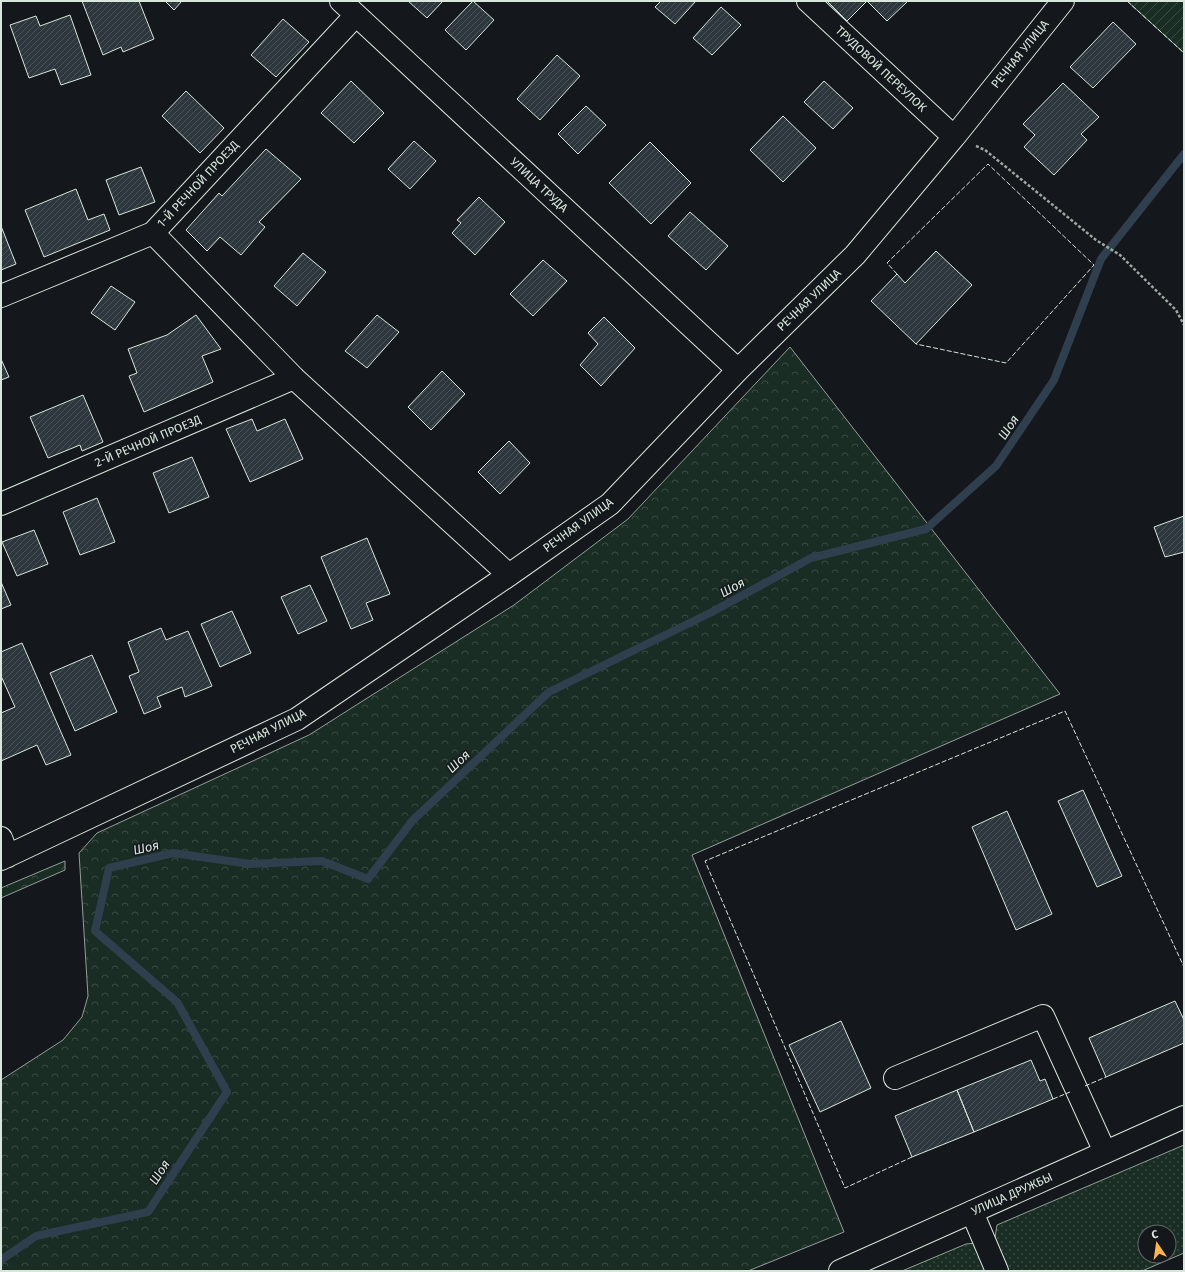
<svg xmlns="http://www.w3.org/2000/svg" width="1185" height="1272" font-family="'Fira Sans',sans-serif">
<defs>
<pattern id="grass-dots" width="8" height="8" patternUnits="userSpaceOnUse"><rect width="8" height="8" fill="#1a2d24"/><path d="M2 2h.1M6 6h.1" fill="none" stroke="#3b4b43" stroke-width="1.8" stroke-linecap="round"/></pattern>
<pattern id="forest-crowns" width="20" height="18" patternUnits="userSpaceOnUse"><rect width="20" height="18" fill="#1a2d24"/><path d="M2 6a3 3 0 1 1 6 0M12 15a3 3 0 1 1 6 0" fill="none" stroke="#3b4b43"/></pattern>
<pattern id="garden-furrows" width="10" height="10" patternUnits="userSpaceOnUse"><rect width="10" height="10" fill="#1a2d24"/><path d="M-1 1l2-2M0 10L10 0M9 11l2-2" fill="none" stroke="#3b4b43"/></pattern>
<pattern id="building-hatch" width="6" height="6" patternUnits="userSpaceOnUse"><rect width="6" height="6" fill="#2c363c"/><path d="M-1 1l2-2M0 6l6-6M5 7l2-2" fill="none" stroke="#4a5358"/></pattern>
</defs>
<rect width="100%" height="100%" fill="#14181c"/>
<!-- grass -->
<path fill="url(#grass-dots)" stroke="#939e99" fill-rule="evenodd" d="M 1184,1145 L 1184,1253 L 1142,1271 L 1007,1271 L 995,1238 L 997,1225 ZM 1145,1232 L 1169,1232 L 1169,1256 L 1145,1256 Z
M 977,1243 L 990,1271 L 902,1271 L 966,1244 Z"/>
<!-- forest -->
<path fill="url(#forest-crowns)" stroke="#939e99" d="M 790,347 L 1060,694 L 692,855 L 844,1232 L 748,1271 L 1,1271 L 1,1080 L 63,1040 L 82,1017 L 88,996 L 79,853 L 97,833 L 309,735 L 514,605 L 628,519 Z
M 65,861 L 65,870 L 1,898 L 1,888 Z"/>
<!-- garden -->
<path fill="url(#garden-furrows)" stroke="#939e99" d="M 1127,1 L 1184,1 L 1184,53 Z"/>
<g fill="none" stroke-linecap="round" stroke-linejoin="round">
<!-- stream -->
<path stroke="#2f3f4d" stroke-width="8" d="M 1,1260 L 36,1236 L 148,1212 L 227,1092 L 177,1002 L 95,931 L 109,868 L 173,853 L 250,864 L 322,861 L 368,879 L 412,821 L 549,692 L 712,612 L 811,558 L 926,529 L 996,466 L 1054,380 L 1101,259 L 1184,154"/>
</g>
<!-- building -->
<path fill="url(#building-hatch)" stroke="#d8e6dc" d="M 82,1 L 139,1 L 154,39 L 123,52 L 121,47 L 103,55 Z
M 165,1 L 182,1 L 174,10 Z
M 408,1 L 443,1 L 427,18 Z
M 473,1 L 494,20 L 466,50 L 445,30 Z
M 661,1 L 696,1 L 675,24 L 655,7 Z
M 827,1 L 908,1 L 887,21 L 867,1 L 847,21 Z
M 721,7 L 741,25 L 712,55 L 693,38 Z
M 70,15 L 91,75 L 61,85 L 55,69 L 29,78 L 10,25 L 36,16 L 40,26 Z
M 283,19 L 309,42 L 276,77 L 251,55 Z
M 1113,22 L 1136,44 L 1093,88 L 1070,67 Z
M 557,55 L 580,76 L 540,120 L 517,99 Z
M 351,81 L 384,113 L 354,143 L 321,113 Z
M 824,81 L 853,108 L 833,129 L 804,102 Z
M 1063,83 L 1099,117 L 1081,134 L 1087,140 L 1054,175 L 1024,147 L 1035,135 L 1023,124 Z
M 186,91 L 224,128 L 200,153 L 162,116 Z
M 586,106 L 606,125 L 578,154 L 558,134 Z
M 783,116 L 816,148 L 783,182 L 750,150 Z
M 414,141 L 436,161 L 410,189 L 388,169 Z
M 650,142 L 691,183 L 651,224 L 609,183 Z
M 266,149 L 301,179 L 259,222 L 265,227 L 241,255 L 220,237 L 207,251 L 186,230 L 219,193 L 222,196 Z
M 141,167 L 155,202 L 119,215 L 106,180 Z
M 76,189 L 88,220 L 104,214 L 110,230 L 44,257 L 25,210 Z
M 479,197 L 505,222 L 475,255 L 452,233 L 461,223 L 457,220 Z
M 690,212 L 728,246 L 706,270 L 668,236 Z
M 1,226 L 16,264 L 1,270 Z
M 936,251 L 972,285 L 916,344 L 871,301 L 897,274 L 905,283 Z
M 303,253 L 326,272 L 297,306 L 274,286 Z
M 543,260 L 567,281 L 533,316 L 510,294 Z
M 111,286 L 135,302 L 115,330 L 91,313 Z
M 196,315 L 221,349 L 202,356 L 213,382 L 144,412 L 129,376 L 137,373 L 128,349 L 167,335 Z
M 377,315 L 399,332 L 367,368 L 345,351 Z
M 604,317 L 635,348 L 601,386 L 580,365 L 598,344 L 588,333 Z
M 1,359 L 9,377 L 1,380 Z
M 442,371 L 465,394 L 431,430 L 408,407 Z
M 83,395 L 103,442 L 82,451 L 80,445 L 48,458 L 30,417 Z
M 252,419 L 257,431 L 285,419 L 303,459 L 250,482 L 226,429 Z
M 509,441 L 530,463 L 500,494 L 478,472 Z
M 192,457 L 209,497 L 169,513 L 153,473 Z
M 97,498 L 115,542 L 80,555 L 63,512 Z
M 1184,516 L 1184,552 L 1165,557 L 1154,527 Z
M 34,530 L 48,564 L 17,576 L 2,542 Z
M 367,538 L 390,594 L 366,603 L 373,620 L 351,629 L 321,557 Z
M 1,582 L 11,605 L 1,609 Z
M 310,585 L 327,621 L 298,634 L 281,597 Z
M 232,611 L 251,653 L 220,667 L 201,624 Z
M 161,628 L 166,640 L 188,631 L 212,686 L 185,697 L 182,687 L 157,697 L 161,707 L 144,714 L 129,676 L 139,672 L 128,642 Z
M 22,643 L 71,755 L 46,765 L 37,745 L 1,761 L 1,713 L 15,707 L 1,676 L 1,652 Z
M 92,655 L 117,712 L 75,731 L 50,673 Z
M 1083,790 L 1122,876 L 1097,887 L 1058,801 Z
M 1007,811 L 1052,914 L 1016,930 L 972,827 Z
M 1175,1001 L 1184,1020 L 1184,1043 L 1106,1077 L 1089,1038 Z
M 841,1021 L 871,1088 L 820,1112 L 789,1045 Z
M 1031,1060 L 1040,1081 L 1045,1079 L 1053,1099 L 974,1132 L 957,1090 Z
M 957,1090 L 974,1132 L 912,1157 L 895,1116 Z"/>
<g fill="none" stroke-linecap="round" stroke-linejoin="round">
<!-- minor casing -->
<g stroke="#d8e6dc" stroke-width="24">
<path id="minor" d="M 341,1 L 738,370
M 808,1 L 954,137
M 153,233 L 294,378 L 509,575
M 1,296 L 153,233 L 356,15
M 1,504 L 294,378
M 1,838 L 8,856
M 1,859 L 297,719 L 509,575 L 610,504 L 738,370 L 855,255 L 954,137 L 1063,1
M 895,1078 L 1043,1016 L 1105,1152
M 972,1212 L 997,1271"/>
</g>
<!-- major casing -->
<g stroke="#d8e6dc" stroke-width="24">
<path id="major" d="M 840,1271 L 1184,1117"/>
</g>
<!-- path -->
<path stroke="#9da8a2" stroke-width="2.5" stroke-dasharray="3 2" stroke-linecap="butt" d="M 976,146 L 985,150 L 1096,240 L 1120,255 L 1176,310 L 1184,325"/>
<!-- minor -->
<use href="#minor" stroke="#14181c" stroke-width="22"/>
<!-- major -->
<use href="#major" stroke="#14181c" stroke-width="22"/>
<!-- fence -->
<path stroke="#d8e6dc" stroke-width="1" stroke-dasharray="5 2" stroke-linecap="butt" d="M 1127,1 L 1184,53
M 897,274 L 887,263 L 988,164 L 1094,265 L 1006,363 L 916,344
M 1085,1086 L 1106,1077
M 1053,1099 L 1070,1092
M 912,1157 L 845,1188 L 705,861 L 1065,711 L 1184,967"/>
</g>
<g text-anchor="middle" stroke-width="3" stroke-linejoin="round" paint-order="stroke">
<!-- street labels -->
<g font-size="12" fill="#d8e6dc" stroke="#14181c">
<text transform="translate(1020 54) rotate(-51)" y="4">РЕЧНАЯ УЛИЦА</text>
<text transform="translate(881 69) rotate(43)" y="4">ТРУДОВОЙ ПЕРЕУЛОК</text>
<text transform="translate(198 184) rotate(-47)" y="4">1-Й РЕЧНОЙ ПРОЕЗД</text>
<text transform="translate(539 185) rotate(43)" y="4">УЛИЦА ТРУДА</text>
<text transform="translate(809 300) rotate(-44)" y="4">РЕЧНАЯ УЛИЦА</text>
<text transform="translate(148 441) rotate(-23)" y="4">2-Й РЕЧНОЙ ПРОЕЗД</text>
<text transform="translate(578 525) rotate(-36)" y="4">РЕЧНАЯ УЛИЦА</text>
<text transform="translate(268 731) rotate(-27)" y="4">РЕЧНАЯ УЛИЦА</text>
<text transform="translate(1012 1194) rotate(-24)" y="4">УЛИЦА ДРУЖБЫ</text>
</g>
<!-- water labels -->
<g font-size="13" font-style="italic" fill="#d8e6dc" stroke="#14181c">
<text transform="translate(1008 427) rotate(-56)" y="5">Шоя</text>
<text transform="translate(732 587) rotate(-29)" y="5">Шоя</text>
<text transform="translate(458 761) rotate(-43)" y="5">Шоя</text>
<text transform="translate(146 847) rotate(-13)" y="5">Шоя</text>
<text transform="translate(159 1172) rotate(-57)" y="5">Шоя</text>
</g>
</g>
<!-- border -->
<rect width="1185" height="1272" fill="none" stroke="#d8e6dc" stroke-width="4"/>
<!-- north arrow -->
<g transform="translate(1157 1244) rotate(347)"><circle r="19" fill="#14181c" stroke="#626a69"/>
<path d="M0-3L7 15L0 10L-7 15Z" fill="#ffb74d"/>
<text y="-6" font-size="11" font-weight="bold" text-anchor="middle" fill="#d8e6dc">С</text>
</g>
</svg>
